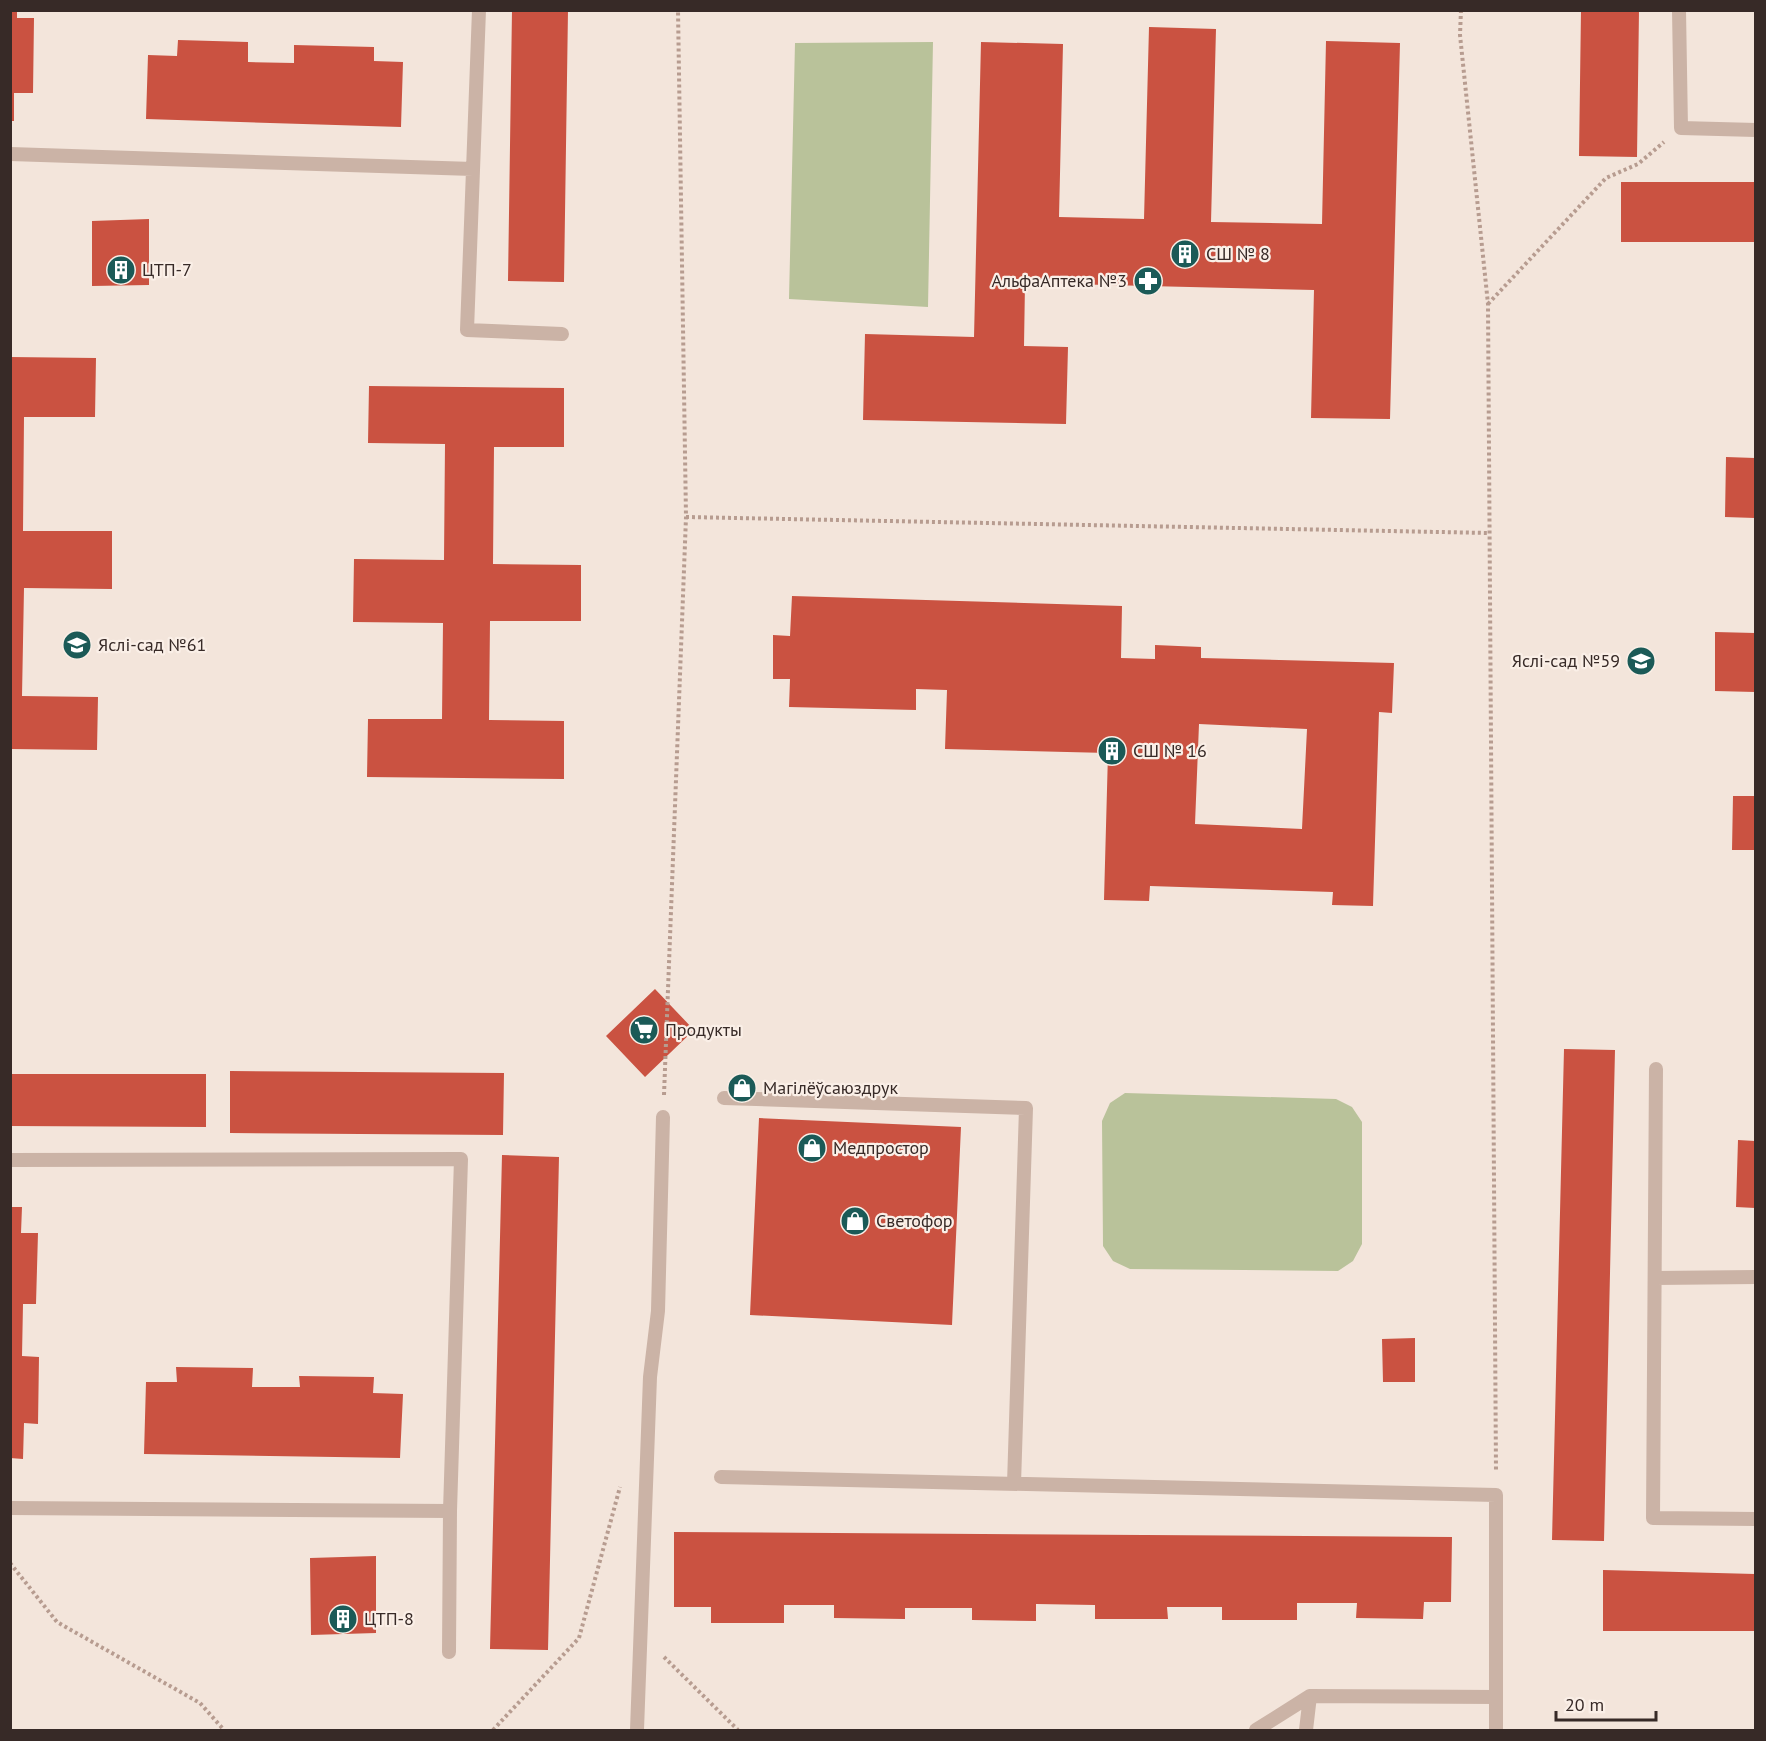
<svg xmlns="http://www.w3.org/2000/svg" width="1766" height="1741" font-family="'PT Sans',sans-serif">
<rect width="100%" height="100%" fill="#f3e5db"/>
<!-- green -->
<path fill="#b9c29a" d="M 933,42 L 928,307 L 789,299 L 795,43 Z
M 1125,1093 L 1336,1099 L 1352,1107 L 1362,1122 L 1362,1244 L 1353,1261 L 1338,1271 L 1130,1269 L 1113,1261 L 1103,1246 L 1102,1121 L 1110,1103 Z"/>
<!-- building -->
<path fill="#ca5241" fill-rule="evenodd" d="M 10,10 L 17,10 L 17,18 L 34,18 L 33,93 L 14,93 L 14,121 L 10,121 Z
M 512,10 L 568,10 L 564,282 L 508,281 Z
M 1581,10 L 1639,10 L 1637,157 L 1579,156 Z
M 1149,27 L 1216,29 L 1211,222 L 1322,224 L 1326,41 L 1400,43 L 1390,419 L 1311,418 L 1314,290 L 1025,283 L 1024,346 L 1068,347 L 1066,424 L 863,420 L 865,334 L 974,337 L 981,42 L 1063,44 L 1059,217 L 1144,219 Z
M 178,40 L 248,42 L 248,62 L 294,63 L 294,45 L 374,47 L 374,61 L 403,62 L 401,127 L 146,119 L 148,55 L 177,56 Z
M 1621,182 L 1755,182 L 1755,242 L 1621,242 Z
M 149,219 L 149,285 L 92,286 L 92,221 Z
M 10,357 L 96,358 L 95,417 L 24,417 L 23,531 L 112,531 L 112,589 L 24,588 L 22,696 L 98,697 L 97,750 L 10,749 Z
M 369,386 L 564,388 L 564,447 L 494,447 L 493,564 L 581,565 L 581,621 L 490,621 L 489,720 L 564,721 L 564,779 L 367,777 L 368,719 L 442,719 L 443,623 L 353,622 L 354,559 L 444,560 L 445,444 L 368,443 Z
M 1726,457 L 1755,458 L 1755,518 L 1725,517 Z
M 792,596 L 1122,606 L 1121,658 L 1155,659 L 1155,645 L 1201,647 L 1201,658 L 1394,663 L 1392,713 L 1379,712 L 1373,906 L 1332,905 L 1333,892 L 1150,886 L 1149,901 L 1104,900 L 1108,753 L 945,749 L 947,690 L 916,689 L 916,710 L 789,707 L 790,679 L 773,679 L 773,635 L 790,636 ZM 1199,724 L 1307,729 L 1302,829 L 1195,824 Z
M 1715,632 L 1755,633 L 1755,692 L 1715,691 Z
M 1733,796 L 1755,796 L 1755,850 L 1732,850 Z
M 655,989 L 694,1030 L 645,1077 L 606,1036 Z
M 1564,1049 L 1615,1050 L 1604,1541 L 1552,1540 Z
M 230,1071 L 504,1073 L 503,1135 L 230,1133 Z
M 10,1074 L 206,1074 L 206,1127 L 10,1126 Z
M 759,1118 L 961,1127 L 952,1325 L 750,1315 Z
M 1738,1140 L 1755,1141 L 1755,1208 L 1736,1207 Z
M 502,1155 L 559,1157 L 548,1650 L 490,1649 Z
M 10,1207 L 22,1207 L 21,1233 L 38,1233 L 36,1304 L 23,1304 L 22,1356 L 39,1357 L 38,1424 L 24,1423 L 23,1459 L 10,1458 Z
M 1415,1338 L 1415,1382 L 1383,1382 L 1382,1339 Z
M 176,1367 L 253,1368 L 252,1387 L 300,1387 L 299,1376 L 374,1377 L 373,1393 L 403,1394 L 400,1458 L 144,1454 L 146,1382 L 177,1382 Z
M 674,1532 L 1452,1537 L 1451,1602 L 1424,1602 L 1423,1619 L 1356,1618 L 1357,1603 L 1297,1603 L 1297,1620 L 1222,1620 L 1222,1607 L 1167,1607 L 1168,1619 L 1095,1619 L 1095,1605 L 1036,1604 L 1036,1621 L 972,1620 L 972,1608 L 905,1608 L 905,1619 L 834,1618 L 834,1605 L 784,1605 L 784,1623 L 711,1623 L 711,1607 L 674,1607 Z
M 376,1556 L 376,1633 L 311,1635 L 310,1558 Z
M 1603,1570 L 1755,1574 L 1755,1631 L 1603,1631 Z"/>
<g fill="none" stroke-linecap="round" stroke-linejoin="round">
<!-- path -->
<path stroke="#b79c90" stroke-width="4" stroke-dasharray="3 3" stroke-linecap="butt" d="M 1461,10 L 1460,35 L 1488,304 L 1496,1472
M 1488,304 L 1606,178 L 1638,164 L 1664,142
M 686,517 L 1489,533
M 664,1095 L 686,517 L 678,10
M 10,1563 L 57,1622 L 200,1703 L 224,1730
M 664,1657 L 738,1730
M 493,1730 L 579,1638 L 620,1487"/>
<!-- service -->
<path stroke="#cbb3a6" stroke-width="14" d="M 479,10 L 467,330 L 562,334
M 1679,10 L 1681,128 L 1756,130
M 10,154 L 473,169
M 1656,1069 L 1653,1518 L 1756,1519
M 724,1098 L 1026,1108 L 1014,1484
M 10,1160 L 461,1159 L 450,1511 L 10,1508
M 1655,1278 L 1756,1277
M 721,1477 L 1496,1495 L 1496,1730
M 449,1652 L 450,1511
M 637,1730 L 650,1377 L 658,1311 L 663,1117
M 1256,1730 L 1310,1696
M 1306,1730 L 1310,1696 L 1496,1697"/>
</g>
<!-- icons -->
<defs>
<g id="building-disc" transform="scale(1.5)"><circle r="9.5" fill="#1b5a57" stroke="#faefe7"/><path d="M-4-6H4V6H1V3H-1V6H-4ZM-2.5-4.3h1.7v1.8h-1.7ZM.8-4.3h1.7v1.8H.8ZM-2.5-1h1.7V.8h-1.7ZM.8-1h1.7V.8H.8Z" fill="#fff"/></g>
<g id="pharmacy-disc" transform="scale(1.5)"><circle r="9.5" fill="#1b5a57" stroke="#faefe7"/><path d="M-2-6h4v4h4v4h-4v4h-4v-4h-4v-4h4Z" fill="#fff"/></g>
<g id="school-disc" transform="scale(1.5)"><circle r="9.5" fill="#1b5a57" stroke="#faefe7"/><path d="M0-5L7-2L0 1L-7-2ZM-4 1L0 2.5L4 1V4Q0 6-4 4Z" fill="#fff"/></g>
<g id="supermarket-disc" transform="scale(1.5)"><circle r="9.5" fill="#1b5a57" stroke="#faefe7"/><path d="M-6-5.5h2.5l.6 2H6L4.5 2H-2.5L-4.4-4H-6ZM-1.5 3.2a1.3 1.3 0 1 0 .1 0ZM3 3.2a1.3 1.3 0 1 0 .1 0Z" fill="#fff"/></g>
<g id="shop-disc" transform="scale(1.5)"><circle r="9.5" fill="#1b5a57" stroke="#faefe7"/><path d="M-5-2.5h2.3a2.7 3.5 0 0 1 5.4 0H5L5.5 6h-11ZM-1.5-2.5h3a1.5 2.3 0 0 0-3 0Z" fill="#fff"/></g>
</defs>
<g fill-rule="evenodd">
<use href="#building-disc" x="1185" y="254"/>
<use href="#building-disc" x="121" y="270"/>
<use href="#pharmacy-disc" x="1148" y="281"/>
<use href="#school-disc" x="77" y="645"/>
<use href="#school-disc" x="1641" y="661"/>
<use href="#building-disc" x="1112" y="751"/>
<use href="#supermarket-disc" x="644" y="1030"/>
<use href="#shop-disc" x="742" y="1088"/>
<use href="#shop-disc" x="812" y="1148"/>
<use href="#shop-disc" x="855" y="1221"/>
<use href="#building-disc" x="343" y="1619"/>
</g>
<g text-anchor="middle" stroke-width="4.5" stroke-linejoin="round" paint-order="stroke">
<!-- poi labels -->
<g font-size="18" fill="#372a27" stroke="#faefe7" text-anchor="start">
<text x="1206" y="260">СШ № 8</text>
<text x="142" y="276">ЦТП-7</text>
<text x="1127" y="287" text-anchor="end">АльфаАптека №3</text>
<text x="98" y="651">Яслі-сад №61</text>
<text x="1620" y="667" text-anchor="end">Яслі-сад №59</text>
<text x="1133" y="757">СШ № 16</text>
<text x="665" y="1036">Продукты</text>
<text x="763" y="1094">Магілёўсаюздрук</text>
<text x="833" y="1154">Медпростор</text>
<text x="876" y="1227">Светофор</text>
<text x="364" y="1625">ЦТП-8</text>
</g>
</g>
<!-- border -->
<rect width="1766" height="1741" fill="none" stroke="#372a27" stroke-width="24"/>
<!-- scale -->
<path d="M1556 1711v9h100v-9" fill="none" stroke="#372a27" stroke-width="3"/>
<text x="1565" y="1711" font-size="18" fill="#372a27" stroke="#faefe7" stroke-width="4.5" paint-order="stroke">20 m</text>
</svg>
